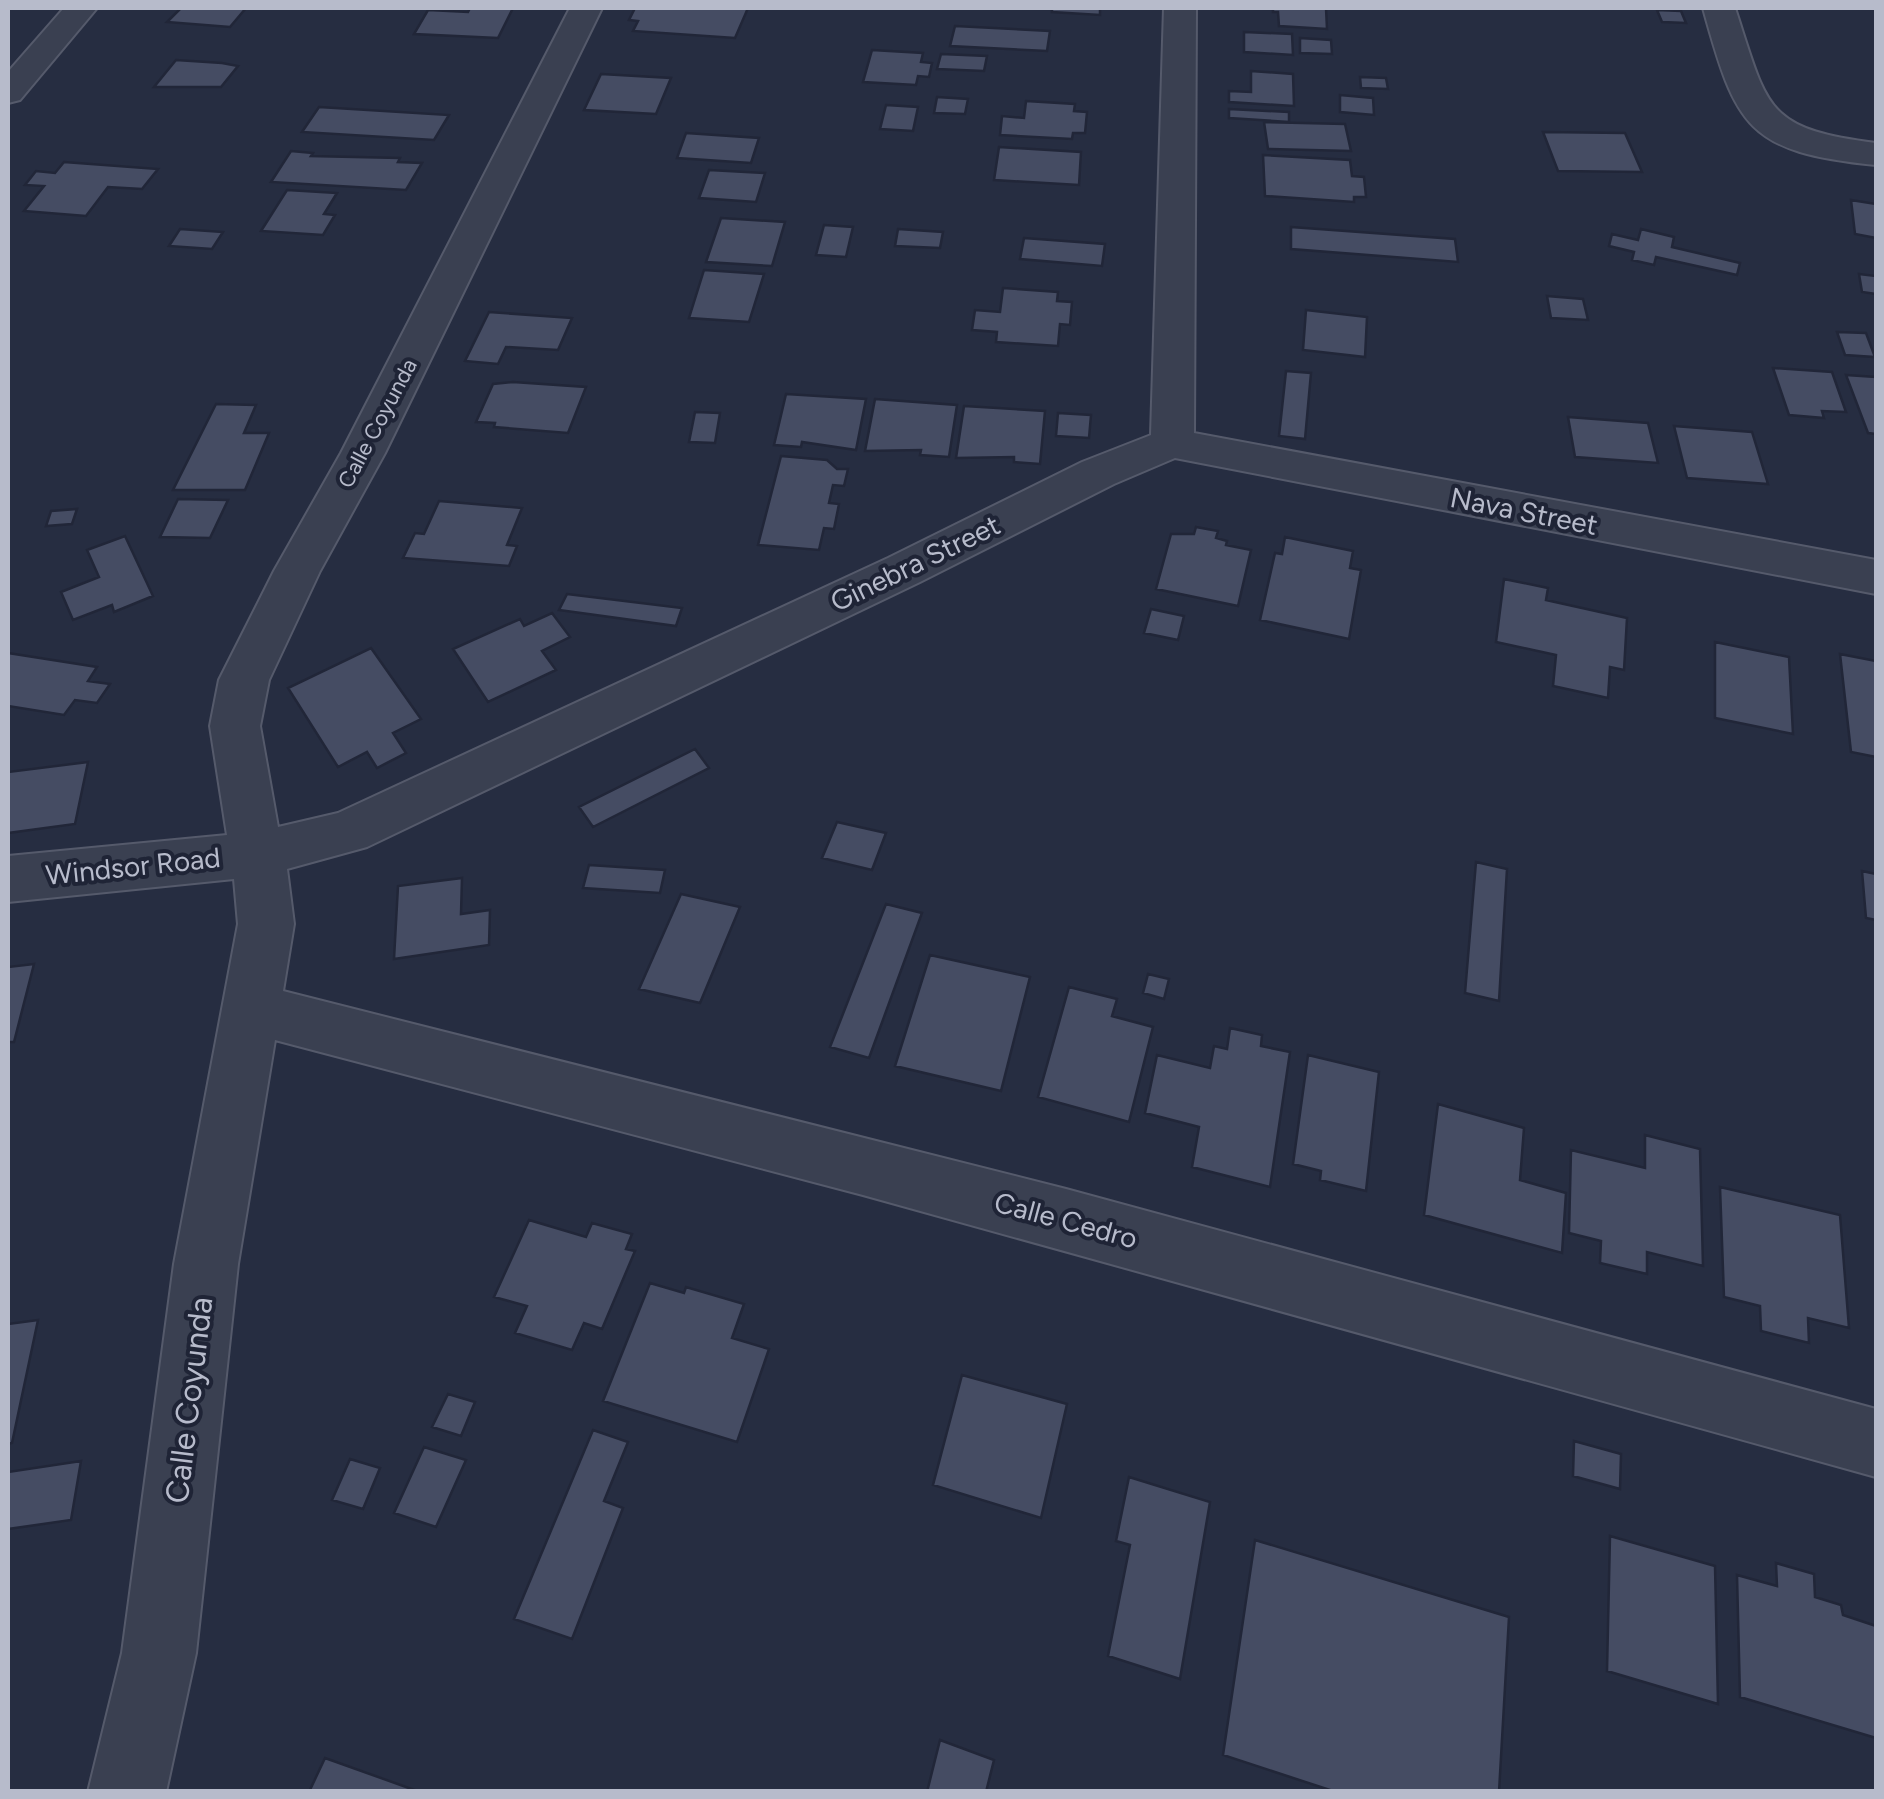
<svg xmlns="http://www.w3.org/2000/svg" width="1884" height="1799" font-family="Figtree,sans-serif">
<rect width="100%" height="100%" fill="#262d41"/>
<!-- building -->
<path fill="#454c63" stroke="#212638" stroke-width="2.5" d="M 181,8 L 246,8 L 230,27 L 167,22 Z
M 470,8 L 513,8 L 498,38 L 414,34 L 428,10 L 468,12 Z
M 635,8 L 748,8 L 735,38 L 633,31 L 638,21 L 629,20 Z
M 1052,8 L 1100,8 L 1100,15 L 1052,12 Z
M 1273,8 L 1326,8 L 1327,29 L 1279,26 L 1278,12 L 1273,12 Z
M 1657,10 L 1681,11 L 1686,23 L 1662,22 Z
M 955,26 L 1050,31 L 1047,51 L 950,46 Z
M 1244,32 L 1292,34 L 1293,55 L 1244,52 Z
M 1300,38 L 1331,40 L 1332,54 L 1300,53 Z
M 872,50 L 923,53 L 921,62 L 932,63 L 929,77 L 918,76 L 916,85 L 863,82 Z
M 941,54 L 987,56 L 984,71 L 937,69 Z
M 176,60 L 222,63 L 238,66 L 221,87 L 154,87 Z
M 1251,71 L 1293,74 L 1294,106 L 1229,102 L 1229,91 L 1251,92 Z
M 601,74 L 671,78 L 656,114 L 584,110 Z
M 1360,77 L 1386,78 L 1388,89 L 1361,88 Z
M 1340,95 L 1373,98 L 1374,115 L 1340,112 Z
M 937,97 L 968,99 L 965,114 L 934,113 Z
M 1026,101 L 1075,104 L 1074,111 L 1087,112 L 1085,133 L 1073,133 L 1072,139 L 1000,135 L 1002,116 L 1024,118 Z
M 886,105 L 918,107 L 913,131 L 880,129 Z
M 319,107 L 449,115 L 434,140 L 302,132 Z
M 1229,109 L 1289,112 L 1289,122 L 1229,118 Z
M 1264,122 L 1345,124 L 1351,151 L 1268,149 Z
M 1543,132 L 1625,133 L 1642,172 L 1558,171 Z
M 686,133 L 759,138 L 751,163 L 677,158 Z
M 999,147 L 1081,152 L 1079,185 L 994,180 Z
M 291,151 L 313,153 L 311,156 L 400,158 L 398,162 L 422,163 L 406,190 L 271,182 Z
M 1263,155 L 1350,160 L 1352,176 L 1364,177 L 1366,197 L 1354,197 L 1354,202 L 1265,196 Z
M 64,162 L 158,169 L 142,189 L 108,187 L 86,216 L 24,211 L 44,186 L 25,185 L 36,171 L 55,173 Z
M 709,170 L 765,173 L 756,202 L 699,198 Z
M 287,190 L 337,193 L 324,214 L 335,215 L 323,235 L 261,231 Z
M 1851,200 L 1876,204 L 1876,238 L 1855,234 Z
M 721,218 L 785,222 L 772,266 L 706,262 Z
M 824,225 L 853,227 L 846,257 L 816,255 Z
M 1291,227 L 1455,239 L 1458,262 L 1291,249 Z
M 180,229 L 223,232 L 212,249 L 169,246 Z
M 898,229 L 943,232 L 940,248 L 895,246 Z
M 1641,229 L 1674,237 L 1672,247 L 1740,263 L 1737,275 L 1656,257 L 1654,265 L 1632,260 L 1634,252 L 1609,246 L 1612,234 L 1638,240 Z
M 1024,238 L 1105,244 L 1102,266 L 1020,259 Z
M 704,270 L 764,274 L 749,322 L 689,318 Z
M 1859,274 L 1876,276 L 1876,294 L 1862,292 Z
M 1003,288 L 1058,292 L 1057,301 L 1072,302 L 1070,325 L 1060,324 L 1058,346 L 996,342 L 997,332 L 972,330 L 975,310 L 1000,312 Z
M 1547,296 L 1583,299 L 1588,320 L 1551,318 Z
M 1306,310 L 1367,317 L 1365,357 L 1303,350 Z
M 489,312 L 572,318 L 558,350 L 506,347 L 498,364 L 465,361 Z
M 1837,332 L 1866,333 L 1875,357 L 1845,355 Z
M 1773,368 L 1832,372 L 1846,412 L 1822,411 L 1824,418 L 1789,415 Z
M 1286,371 L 1311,373 L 1305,439 L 1279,436 Z
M 1846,375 L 1876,377 L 1876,434 L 1868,433 Z
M 513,382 L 586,387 L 568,433 L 494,427 L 495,423 L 476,422 L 493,384 Z
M 786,394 L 866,399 L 856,450 L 802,442 L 801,447 L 774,445 Z
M 875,399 L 957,405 L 949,457 L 920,455 L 921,450 L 865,451 Z
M 216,404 L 256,405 L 244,433 L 269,433 L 245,490 L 173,490 Z
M 964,406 L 1045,411 L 1040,464 L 1014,462 L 1014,457 L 956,458 Z
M 695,412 L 720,413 L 715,443 L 689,442 Z
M 1058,413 L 1091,415 L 1089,438 L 1056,436 Z
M 1568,417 L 1648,423 L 1658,463 L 1575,457 Z
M 1674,426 L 1752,432 L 1768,484 L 1687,478 Z
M 781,456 L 827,460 L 837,469 L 848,469 L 844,486 L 833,485 L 829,503 L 839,504 L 834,529 L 824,528 L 819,550 L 758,545 Z
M 178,499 L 228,500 L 210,538 L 160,537 Z
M 439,501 L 522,508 L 507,545 L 517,546 L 509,566 L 403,558 L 415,533 L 424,534 Z
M 77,509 L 72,524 L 46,526 L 51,511 Z
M 1196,527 L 1218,531 L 1216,538 L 1227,541 L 1226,545 L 1251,550 L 1238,606 L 1156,589 L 1171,534 L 1194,534 Z
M 125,536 L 153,596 L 114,612 L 112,605 L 73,620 L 61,592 L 99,577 L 87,550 Z
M 1285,537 L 1353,551 L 1350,568 L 1361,570 L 1349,639 L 1260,620 L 1275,553 L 1282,554 Z
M 1504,579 L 1548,588 L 1546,600 L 1627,618 L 1624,670 L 1610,667 L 1608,698 L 1553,686 L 1556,655 L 1496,642 Z
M 567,594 L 682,608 L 676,626 L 559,610 Z
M 1151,609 L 1184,616 L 1178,640 L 1144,633 Z
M 552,613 L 570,637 L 542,651 L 556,670 L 488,702 L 453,649 L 520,619 L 524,626 Z
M 1715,642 L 1789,657 L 1793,734 L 1715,718 Z
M 371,648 L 421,719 L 393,733 L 406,753 L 377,768 L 367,752 L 338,767 L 288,688 Z
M 8,653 L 97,667 L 88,681 L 110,684 L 97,703 L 75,700 L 64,715 L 8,706 Z
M 1840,654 L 1876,661 L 1876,757 L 1851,752 Z
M 695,749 L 709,768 L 593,827 L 579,807 Z
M 88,762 L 75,824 L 8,833 L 8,772 Z
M 837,822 L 886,833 L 872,870 L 822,858 Z
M 1476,862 L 1507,869 L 1499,1001 L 1465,993 Z
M 589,865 L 665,870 L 660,893 L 583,888 Z
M 1862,871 L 1876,874 L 1876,920 L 1866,918 Z
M 462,878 L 461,914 L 490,910 L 489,945 L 394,959 L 398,886 Z
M 681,894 L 740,907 L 700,1003 L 639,989 Z
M 886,904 L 922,913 L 869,1058 L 830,1047 Z
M 930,955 L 1030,977 L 1001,1091 L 895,1066 Z
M 34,964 L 14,1042 L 8,1042 L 8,967 Z
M 1148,974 L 1169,979 L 1164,999 L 1143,993 Z
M 1069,987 L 1117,999 L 1112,1016 L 1153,1027 L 1129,1122 L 1038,1097 Z
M 1230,1028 L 1262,1035 L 1261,1046 L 1290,1052 L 1270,1187 L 1192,1167 L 1199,1127 L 1145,1113 L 1157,1055 L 1210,1068 L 1214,1046 L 1227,1049 Z
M 1308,1055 L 1379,1072 L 1366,1191 L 1320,1180 L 1321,1171 L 1293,1164 Z
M 1438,1104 L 1524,1128 L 1520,1180 L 1566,1193 L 1562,1253 L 1424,1215 Z
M 1645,1135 L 1700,1149 L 1703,1266 L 1647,1252 L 1647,1274 L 1600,1263 L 1601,1241 L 1569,1233 L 1571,1150 L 1645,1168 Z
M 1720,1187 L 1840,1215 L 1849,1328 L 1808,1318 L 1809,1343 L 1761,1331 L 1760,1306 L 1724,1297 Z
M 529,1220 L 586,1237 L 592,1223 L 632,1234 L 626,1249 L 635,1251 L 602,1329 L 584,1323 L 572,1350 L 515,1333 L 527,1306 L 494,1297 Z
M 650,1283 L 684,1293 L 686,1287 L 744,1304 L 732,1338 L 769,1349 L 737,1442 L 603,1401 Z
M 38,1320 L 12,1443 L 8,1444 L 8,1324 Z
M 962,1375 L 1067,1404 L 1041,1518 L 933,1485 Z
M 448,1394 L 475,1402 L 461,1436 L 432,1427 Z
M 593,1430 L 628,1442 L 604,1501 L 623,1508 L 572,1639 L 514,1619 Z
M 1574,1441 L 1621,1454 L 1620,1489 L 1573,1476 Z
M 424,1447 L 466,1460 L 436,1527 L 394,1513 Z
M 350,1459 L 380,1468 L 363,1509 L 332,1500 Z
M 81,1461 L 71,1520 L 8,1529 L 8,1472 Z
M 1129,1477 L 1210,1502 L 1180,1679 L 1108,1656 L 1130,1545 L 1116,1541 Z
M 1610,1536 L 1715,1566 L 1718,1704 L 1607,1671 Z
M 1255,1540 L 1509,1617 L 1499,1792 L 1336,1792 L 1223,1755 Z
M 1776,1563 L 1814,1574 L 1815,1597 L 1841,1605 L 1843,1615 L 1876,1626 L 1876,1738 L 1740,1697 L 1737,1575 L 1777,1586 Z
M 940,1740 L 994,1760 L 986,1792 L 927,1792 Z
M 325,1758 L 420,1792 L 309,1792 Z"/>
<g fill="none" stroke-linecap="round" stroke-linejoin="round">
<!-- street casing -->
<g stroke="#555a6b" stroke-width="4">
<path id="street" d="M 64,8 L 97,8 L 20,100 L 8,103 L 8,72 Z
M 570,8 L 602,8 L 385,453 L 320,571 L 269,680 L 260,726 L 278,827 L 338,813 L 888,558 L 1082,462 L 1151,435 L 1164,8 L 1196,8 L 1194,433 L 1876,560 L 1876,594 L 1175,458 L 1114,484 L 920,582 L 367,847 L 287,869 L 294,924 L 283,991 L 1066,1189 L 1876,1409 L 1876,1477 L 863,1195 L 275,1040 L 238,1264 L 196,1653 L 166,1792 L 88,1792 L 122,1653 L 174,1264 L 238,924 L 234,879 L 8,902 L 8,856 L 227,835 L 210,726 L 219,680 L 274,571 L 341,453 Z
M 1703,8 L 1735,8 C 1768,108 1764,129 1876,143 L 1876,165 C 1747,152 1736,127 1703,8 Z"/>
</g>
<!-- street -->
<use href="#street" fill="#3a4051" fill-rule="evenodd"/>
</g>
<g text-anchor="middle" stroke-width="8" stroke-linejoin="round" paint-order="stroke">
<!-- far-street labels -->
<g font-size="22" fill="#b7bbcb" stroke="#1f2436">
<text transform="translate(377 423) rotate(-62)" y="8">Calle Coyunda</text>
</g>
<!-- street labels -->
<g font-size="28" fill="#b7bbcb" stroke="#1f2436">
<text transform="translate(1524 511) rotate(11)" y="10">Nava Street</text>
<text transform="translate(915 563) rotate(-26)" y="10">Ginebra Street</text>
<text transform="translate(133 866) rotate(-6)" y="10">Windsor Road</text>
<text transform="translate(1066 1220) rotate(15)" y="10">Calle Cedro</text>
</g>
<!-- near-street labels -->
<g font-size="32" fill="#b7bbcb" stroke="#1f2436">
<text transform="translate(189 1400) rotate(-83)" y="11">Calle Coyunda</text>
</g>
</g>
<!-- border -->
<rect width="1884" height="1799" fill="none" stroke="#b7bbcb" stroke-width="20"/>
</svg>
